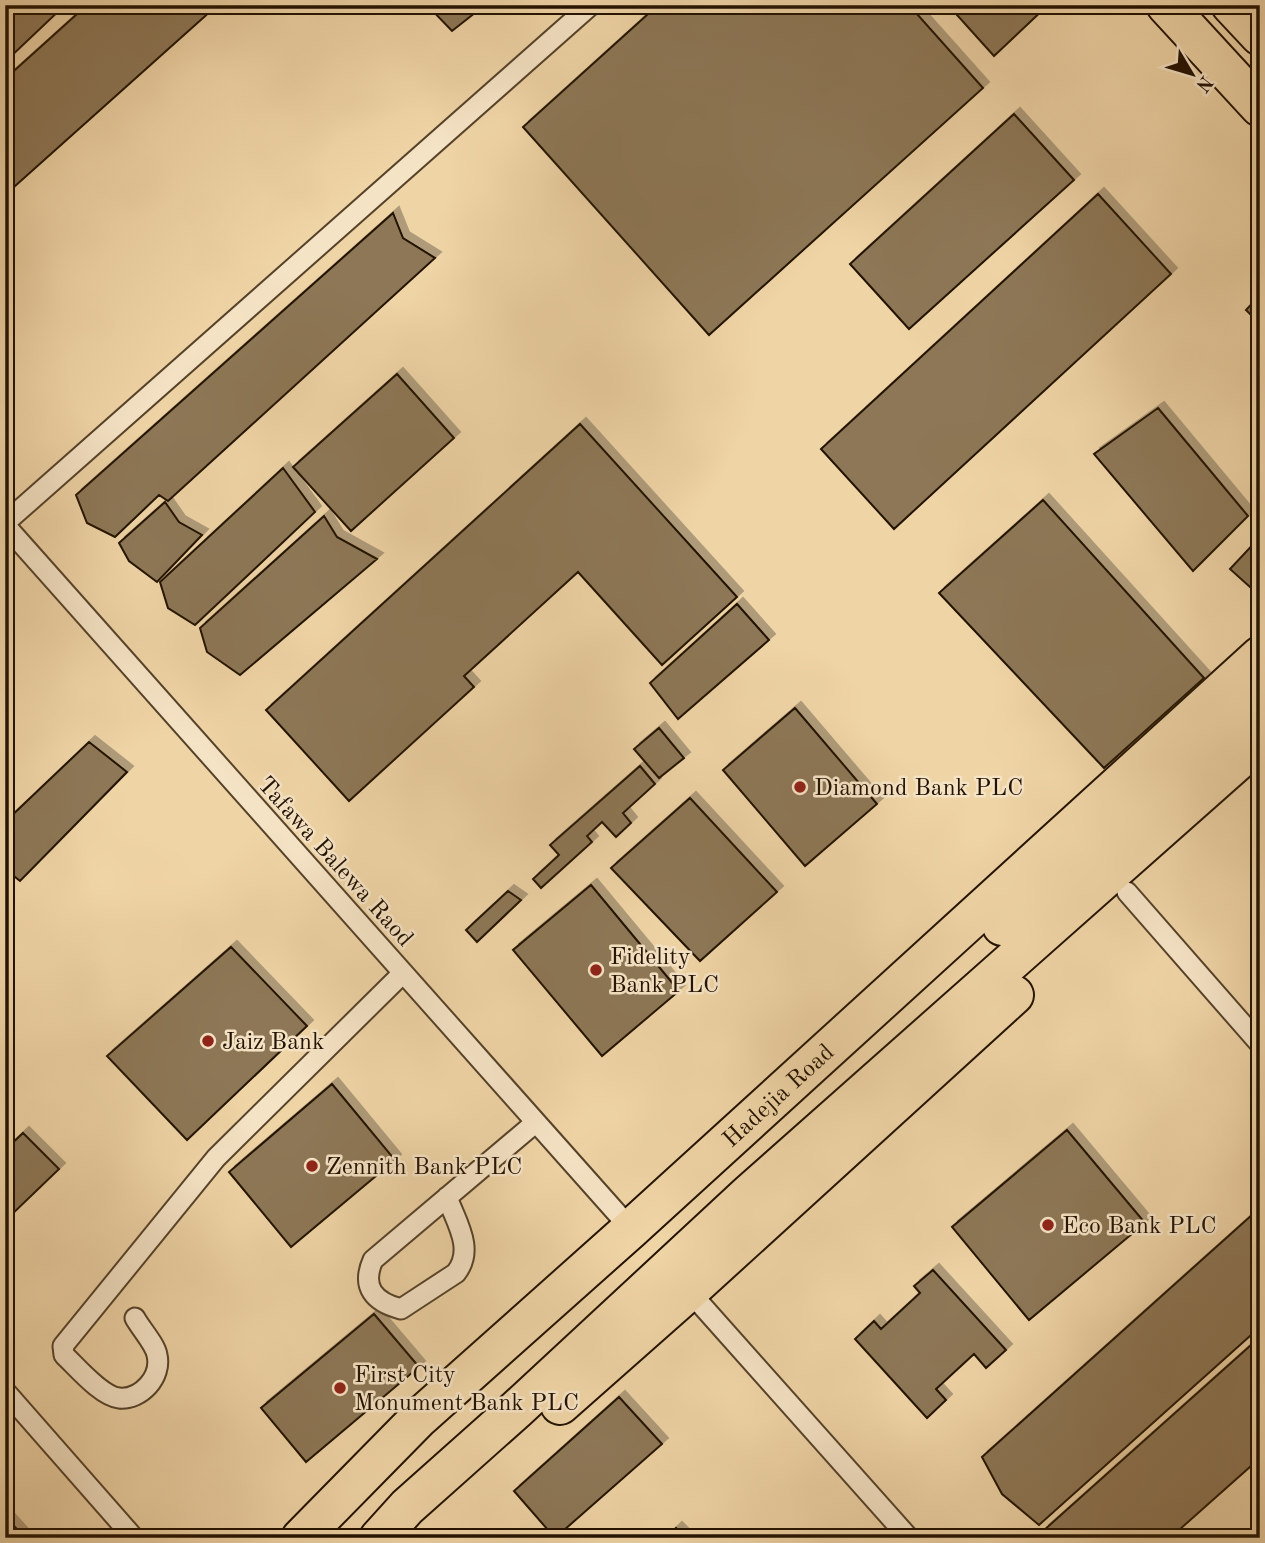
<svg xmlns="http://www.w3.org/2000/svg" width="1265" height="1543" font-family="'Old Standard TT',serif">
<defs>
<filter id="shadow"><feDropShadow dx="6" dy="-6" stdDeviation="0" flood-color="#0004"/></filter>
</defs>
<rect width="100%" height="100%" fill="#efd4a6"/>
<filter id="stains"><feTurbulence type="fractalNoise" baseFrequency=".00286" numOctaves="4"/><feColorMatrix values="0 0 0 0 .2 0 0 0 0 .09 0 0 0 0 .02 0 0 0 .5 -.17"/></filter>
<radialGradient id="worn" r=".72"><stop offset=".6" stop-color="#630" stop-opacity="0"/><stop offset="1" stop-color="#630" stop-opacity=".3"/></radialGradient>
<!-- building -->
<path fill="#8d7756" stroke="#231200" stroke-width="2" filter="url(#shadow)" d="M 5,5 L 65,5 L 5,62 Z
M 87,5 L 208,5 L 213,9 L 5,195 L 5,79 Z
M 427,5 L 485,5 L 452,31 Z
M 658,5 L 909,5 L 983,88 L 709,335 L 523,127 Z
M 948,5 L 1048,5 L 994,56 Z
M 1014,114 L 1074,180 L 909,329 L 850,264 Z
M 1098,194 L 1171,274 L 894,529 L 821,449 Z
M 393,213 L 403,238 L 435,258 L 168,501 L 159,495 L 115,537 L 87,523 L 76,495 Z
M 1259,296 L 1260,296 L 1260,324 L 1246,310 Z
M 397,374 L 454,438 L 351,531 L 293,467 Z
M 1158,408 L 1248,516 L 1193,571 L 1094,454 Z
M 580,424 L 737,597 L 662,665 L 578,572 L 464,676 L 474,687 L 349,801 L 266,710 Z
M 283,468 L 315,512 L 195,625 L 168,608 L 160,582 Z
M 1043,500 L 1204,678 L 1104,768 L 939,593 Z
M 165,502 L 179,522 L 202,535 L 157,582 L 129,561 L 119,543 Z
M 324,516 L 337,537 L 377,559 L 240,675 L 207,652 L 200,628 Z
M 1260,537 L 1260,596 L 1230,569 Z
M 737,604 L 769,640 L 678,719 L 650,683 Z
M 795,708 L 877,804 L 805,866 L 723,770 Z
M 659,728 L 684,758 L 659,778 L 634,749 Z
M 89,742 L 127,772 L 20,881 L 5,869 L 5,822 Z
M 640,766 L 655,784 L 623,813 L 631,823 L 616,837 L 602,822 L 587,836 L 592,842 L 541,888 L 533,879 L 559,855 L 550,845 Z
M 690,798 L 777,892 L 700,961 L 611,868 Z
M 591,885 L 679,991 L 602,1056 L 513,950 Z
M 508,891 L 521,900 L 477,942 L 466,930 Z
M 231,947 L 307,1026 L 187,1140 L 107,1056 Z
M 332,1084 L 395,1160 L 291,1247 L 229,1172 Z
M 1067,1130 L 1145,1223 L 1029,1320 L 952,1227 Z
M 23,1133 L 59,1169 L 5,1221 L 5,1150 Z
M 1253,1214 L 1260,1226 L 1260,1327 L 1039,1525 L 1002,1494 L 982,1457 Z
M 933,1270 L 1006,1350 L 986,1368 L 974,1354 L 936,1389 L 946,1400 L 927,1418 L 855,1339 L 874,1321 L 881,1329 L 920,1293 L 914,1286 Z
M 374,1314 L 419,1367 L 306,1462 L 261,1408 Z
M 1260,1337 L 1260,1458 L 1170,1538 L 1046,1538 L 1043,1531 Z
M 619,1397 L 662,1444 L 555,1538 L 514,1491 Z
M 5,1516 L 25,1538 L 5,1538 Z
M 676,1528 L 686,1538 L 666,1538 Z"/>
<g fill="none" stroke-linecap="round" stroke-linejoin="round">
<!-- lane casing -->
<g stroke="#56422a" stroke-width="23">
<path id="lane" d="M 5,523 L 591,5
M 5,525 L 631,1229
M 1127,892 L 1260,1044
M 447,1197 C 456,1222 475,1249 456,1273 L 401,1309 C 374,1302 361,1287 373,1260 L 535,1123
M 689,1291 L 909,1538
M 135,1318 C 141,1329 155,1344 157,1355 C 162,1377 141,1400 119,1398 C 101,1396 77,1367 64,1355 L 63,1346 L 216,1158 L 403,973
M 5,1391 L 134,1538"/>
</g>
<!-- primary casing -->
<g stroke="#231200" stroke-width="42">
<g id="primary">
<path d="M 1166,5 L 1260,107"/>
<path d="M 1231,5 L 1260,36"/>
<path d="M 1002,926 L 1260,696"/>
<path d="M 560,1405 L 689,1291 L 1014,995"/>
<path id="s1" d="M 301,1538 L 419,1418 L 631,1229 L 1260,656"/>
<path d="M 379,1538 L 407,1507 L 517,1409 L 750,1193 L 1260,741"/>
</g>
</g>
<!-- lane -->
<use href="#lane" stroke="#f5e3c5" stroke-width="19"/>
<!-- primary -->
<use href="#primary" stroke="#efd4a6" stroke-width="38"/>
</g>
<!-- markers -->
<g fill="#8f2418" stroke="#f5e3c5" stroke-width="2.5">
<circle cx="800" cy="787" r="7"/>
<circle cx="596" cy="970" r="7"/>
<circle cx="208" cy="1041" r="7"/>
<circle cx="312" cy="1166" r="7"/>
<circle cx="1048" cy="1225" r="7"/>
<circle cx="340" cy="1388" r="7"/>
</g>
<g text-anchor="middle" stroke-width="5" stroke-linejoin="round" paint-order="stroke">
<!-- poi labels -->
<g font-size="24" fill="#231200" stroke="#f5e3c5" text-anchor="start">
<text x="814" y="795">Diamond Bank PLC</text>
<text x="610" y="964">Fidelity<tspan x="610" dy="28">Bank PLC</tspan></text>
<text x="222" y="1049">Jaiz Bank</text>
<text x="326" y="1174">Zennith Bank PLC</text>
<text x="1062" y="1233">Eco Bank PLC</text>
<text x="354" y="1382">First City<tspan x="354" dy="28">Monument Bank PLC</tspan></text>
</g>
<!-- street labels -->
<g font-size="24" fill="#231200" stroke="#f5e3c5">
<text transform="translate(336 861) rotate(48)" y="8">Tafawa Balewa Raod</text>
<text dy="8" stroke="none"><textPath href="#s1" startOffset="651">Hadejia Road</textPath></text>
</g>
</g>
<!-- margin -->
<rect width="1265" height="1543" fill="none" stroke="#efd4a6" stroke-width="28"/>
<rect x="7" y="7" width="1251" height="1529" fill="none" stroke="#231200" stroke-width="3.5"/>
<rect x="14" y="14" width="1237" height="1515" fill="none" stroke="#231200" stroke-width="2"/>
<!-- north arrow -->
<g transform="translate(1192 74) rotate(128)" stroke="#f5e3c5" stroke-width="5" paint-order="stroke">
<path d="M0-5L12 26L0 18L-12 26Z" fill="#231200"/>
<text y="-10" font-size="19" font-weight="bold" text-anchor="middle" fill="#231200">N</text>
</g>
<rect width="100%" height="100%" filter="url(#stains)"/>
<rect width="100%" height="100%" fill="url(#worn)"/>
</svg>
